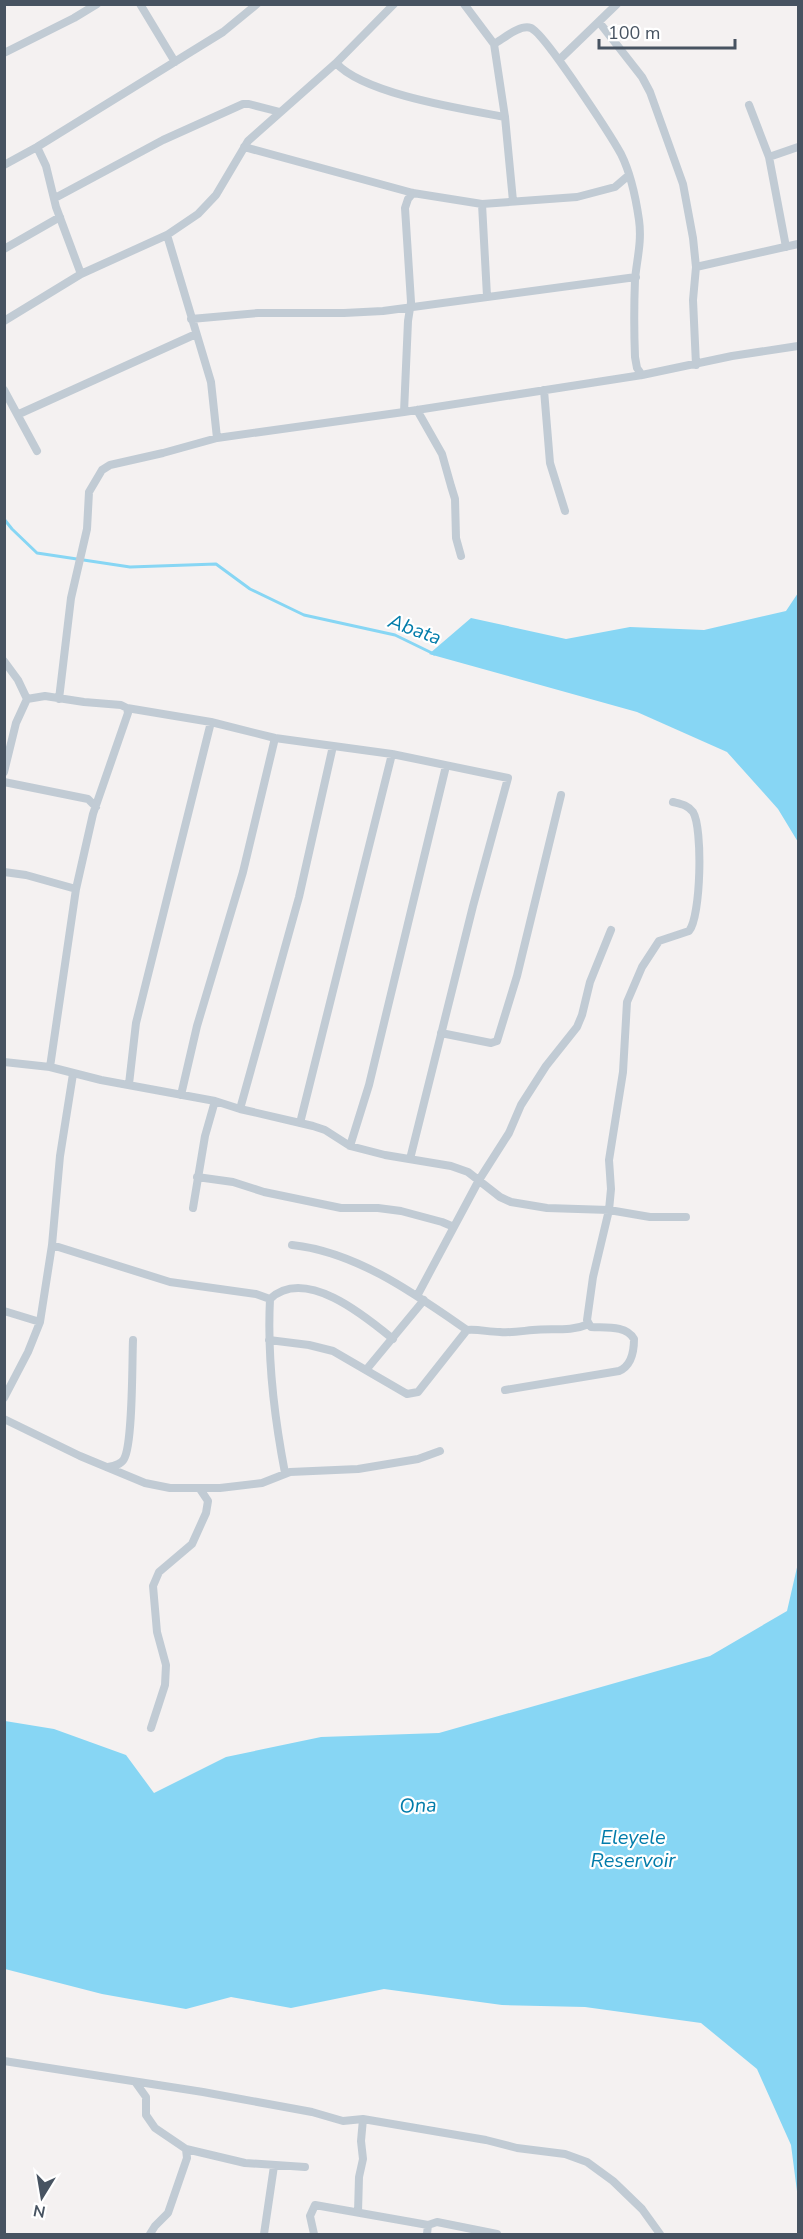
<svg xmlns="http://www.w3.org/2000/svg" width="803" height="2239" font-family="'Nunito Sans',sans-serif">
<rect width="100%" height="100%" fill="#f4f1f1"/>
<!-- water -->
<path fill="#87d6f4" d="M 798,593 L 798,842 L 778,809 L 727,752 L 637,712 L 429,654 L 471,618 L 566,639 L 630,627 L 704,630 L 786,611 Z
M 798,1563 L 798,2199 L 791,2145 L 757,2069 L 701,2023 L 585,2007 L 502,2005 L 384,1989 L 291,2008 L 231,1997 L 186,2009 L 102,1994 L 5,1969 L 5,1721 L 54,1729 L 126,1755 L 154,1793 L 226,1757 L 321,1737 L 439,1733 L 710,1656 L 787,1611 Z"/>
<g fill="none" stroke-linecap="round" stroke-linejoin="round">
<!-- stream -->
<path stroke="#87d6f4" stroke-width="3" d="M 4,519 L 12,529 L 37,553 L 130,567 L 216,564 L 250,589 L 304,615 L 395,635 L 434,654"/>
<!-- street -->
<path stroke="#c1cbd4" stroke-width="8" d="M 140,4 L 175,62
M 464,4 L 494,44 L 505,117 L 513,201
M 599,22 L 642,77 L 650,92 L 683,184 L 693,238 L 696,267 L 693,300 L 696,365
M 494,44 C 503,39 520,24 531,28 C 545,34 611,136 621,154 C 631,174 636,199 639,220 C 642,241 637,259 635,279 C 634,305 634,332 635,357 L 637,368 L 642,375
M 4,53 L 74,18 L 97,4
M 559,60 L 617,4
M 336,63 C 364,94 462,109 505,117
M 749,105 L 769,157 L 786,247
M 37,147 L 46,166 L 56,207 L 81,274
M 244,147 L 413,193 L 482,204 L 577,197 L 615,187 L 629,175
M 769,157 L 798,147
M 4,165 L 37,147 L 223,32 L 257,4
M 55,198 L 163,140 L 243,104 L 249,104 L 280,112
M 482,204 L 487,296
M 167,235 L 211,382 L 217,438
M 4,249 L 60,217
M 696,267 L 798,244
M 191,319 L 258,313 L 344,313 L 383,311 L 636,277
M 4,321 L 81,274 L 167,235 L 198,214 L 216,195 L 248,141 L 336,63 L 394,4
M 4,390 L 37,451
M 544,390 L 550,463 L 565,511
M 417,410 L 442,454 L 451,486 L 455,499 L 456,538 L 461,556
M 404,412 L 408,321 L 411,302 L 405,208 L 408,199 L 413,193
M 19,414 L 196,334
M 4,661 L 18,680 L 27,699 L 16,723 L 4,772
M 27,699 L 45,696 L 84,702 L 121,705 L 127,708 L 211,722 L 275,738 L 392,754 L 508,778 L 473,906 L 410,1159
M 59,699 L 71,598 L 87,529 L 89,492 L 102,470 L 110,465 L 163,453 L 217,438 L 404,412 L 642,375 L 732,356 L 798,346
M 4,782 L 88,799 L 96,807
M 4,872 L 26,875 L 76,889
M 441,1033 L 491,1043 L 497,1041 L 517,976 L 561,795
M 4,1062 L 50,1067 L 101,1080 L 215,1101 L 240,1109 L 313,1126 L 325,1130 L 350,1146 L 385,1155 L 451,1166 L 468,1172 L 500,1197 L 511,1202 L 547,1208 L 609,1210 L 650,1217 L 686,1217
M 50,1067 L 76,889 L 93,814 L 128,713 L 127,708
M 129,1084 L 136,1023 L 211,722
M 181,1095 L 197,1026 L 243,872 L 275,738
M 240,1109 L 299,897 L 333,746
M 300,1123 L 392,754
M 350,1146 L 369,1085 L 446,766
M 197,1177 L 233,1182 L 264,1192 L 341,1208 L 378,1208 L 401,1211 L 442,1222 L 454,1227
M 193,1208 L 205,1136 L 215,1101
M 52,1245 L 170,1282 L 256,1294 L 270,1299
M 292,1245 C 357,1252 415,1294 467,1330
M 417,1296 L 479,1180 L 509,1133 L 521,1105 L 546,1066 L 577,1027 L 582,1015 L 590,982 L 611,930
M 4,1311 L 40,1322
M 589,1324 L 587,1320 L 593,1277 L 609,1210 L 611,1189 L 609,1160 L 623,1072 L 627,1002 L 642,967 L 659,941 L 689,931 C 701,917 703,828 693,812 C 688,805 681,804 673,802
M 269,1340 L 309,1345 L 333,1351 L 407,1394 L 418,1392 L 467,1330 C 479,1329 488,1332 500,1332 C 511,1333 522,1331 533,1330 C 552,1328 570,1332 589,1324 L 591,1327 C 605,1328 626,1325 634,1339 C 634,1351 631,1366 619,1371 L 505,1390
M 366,1370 L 424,1300
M 4,1398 L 28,1352 L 40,1322 L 52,1245 L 60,1156 L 73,1074
M 4,1419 L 80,1456 L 145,1483 L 170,1488 L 220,1488 L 262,1483 L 290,1472 L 358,1469 L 418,1459 L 440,1451
M 107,1467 C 113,1466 121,1465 124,1459 C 133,1444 132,1362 133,1340
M 285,1473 C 274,1416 267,1358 270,1299 C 305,1266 365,1316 393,1339
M 151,1728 L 165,1685 L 166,1665 L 157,1632 L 153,1586 L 159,1572 L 192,1544 L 206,1513 L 208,1501 L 200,1489
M 4,2061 L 203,2092 L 312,2112 L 343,2121 L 363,2119
M 136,2083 L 146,2097 L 146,2115 L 155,2128 L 186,2149 L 187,2158 L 168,2213 L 155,2226 L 150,2234
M 186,2149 L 245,2163 L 305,2167
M 358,2212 L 359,2177 L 363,2159 L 361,2141 L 363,2119 L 486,2140 L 517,2148 L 565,2154 L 587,2162 L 613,2181 L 642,2209 L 660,2234
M 264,2234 L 274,2166
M 314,2234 L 310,2216 L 315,2205 L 428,2225
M 427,2234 L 428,2225 L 437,2222 L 497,2234"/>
</g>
<g text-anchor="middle" stroke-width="4.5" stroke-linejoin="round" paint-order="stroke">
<!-- water labels -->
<g font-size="20" font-style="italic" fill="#027caa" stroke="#fff">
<text transform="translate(415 629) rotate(20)" y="7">Abata</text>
<text transform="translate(418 1805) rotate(-2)" y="7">Ona</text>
<text x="633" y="1844">Eleyele<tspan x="633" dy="23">Reservoir</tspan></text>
</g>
</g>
<!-- border -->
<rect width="803" height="2239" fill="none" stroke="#475361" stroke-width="12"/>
<!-- north arrow -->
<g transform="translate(42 2197) rotate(191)" stroke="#ffffff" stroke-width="4.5" paint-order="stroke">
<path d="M0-4.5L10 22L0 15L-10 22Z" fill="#475361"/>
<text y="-9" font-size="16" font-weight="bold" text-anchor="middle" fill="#475361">N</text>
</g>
<!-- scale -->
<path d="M599 39v9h136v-9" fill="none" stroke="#475361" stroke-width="3"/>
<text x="608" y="39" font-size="18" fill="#475361" stroke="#ffffff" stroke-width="4.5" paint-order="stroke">100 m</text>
</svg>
